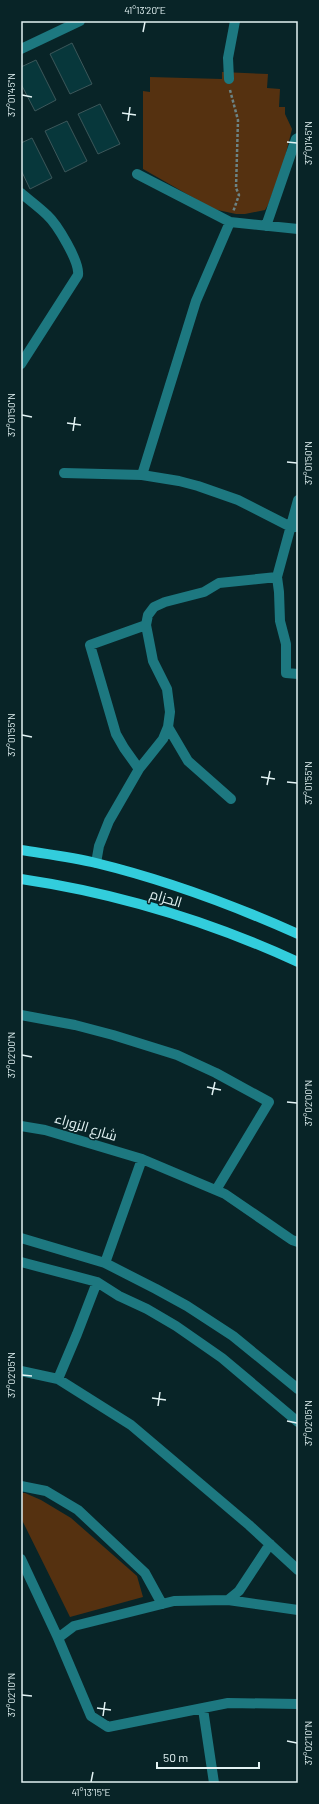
<svg xmlns="http://www.w3.org/2000/svg" width="319" height="1804" font-family="Barlow,Cairo,sans-serif">
<rect width="100%" height="100%" fill="#082427"/>
<!-- green -->
<path fill="#553110" d="M 222,72 L 268,74 L 267,88 L 280,89 L 279,107 L 285,107 L 285,114 L 292,129 L 283,165 L 268,205 L 265,210 L 245,214 L 236,214 L 213,209 L 143,169 L 143,91 L 150,92 L 150,77 L 222,79 Z
M 21,1493 L 25,1493 L 41,1500 L 71,1518 L 137,1576 L 143,1597 L 70,1617 L 21,1518 Z"/>
<!-- building -->
<path fill="#07373b" stroke="#3c575a" d="M 72,43 L 92,84 L 70,94 L 50,54 Z
M 36,60 L 56,100 L 35,111 L 21,84 L 21,67 Z
M 100,104 L 120,144 L 98,154 L 78,114 Z
M 67,121 L 87,161 L 65,172 L 45,131 Z
M 32,138 L 52,178 L 30,189 L 21,170 L 21,143 Z"/>
<g fill="none" stroke-linecap="round" stroke-linejoin="round">
<!-- path -->
<path stroke="#6c8385" stroke-width="2.5" stroke-dasharray="3 2" stroke-linecap="butt" d="M 230,90 L 238,120 L 236,188 L 239,195 L 233,212"/>
<!-- minor -->
<path stroke="#1d7880" stroke-width="10" d="M 21,49 L 80,21
M 229,79 L 228,58 L 235,21
M 137,174 L 230,222 L 298,229
M 21,193 C 29,200 39,207 47,215 C 57,224 80,262 78,275 L 21,364
M 266,226 L 296,139 L 298,138
M 64,473 L 142,475 L 179,481 L 198,486 L 238,500 L 291,527 L 296,527
M 142,475 L 196,301 L 230,222
M 277,577 L 279,592 L 280,621 L 286,644 L 286,673 L 298,674
M 168,727 L 188,761 L 231,799
M 139,769 L 124,748 L 116,734 L 90,645 L 146,625
M 96,863 L 99,846 L 109,821 L 139,769 L 163,739 L 168,727 L 170,712 L 167,689 L 153,661 L 146,625 L 148,615 L 154,607 L 165,602 L 204,592 L 219,583 L 277,577 L 298,500
M 21,1015 L 75,1025 L 113,1035 L 177,1055 L 216,1073 L 269,1102 L 216,1190
M 21,1126 L 45,1130 L 142,1159 L 225,1194 L 292,1240 L 298,1242
M 21,1238 L 105,1263 L 156,1289 L 187,1306 L 233,1336 L 298,1389
M 21,1262 L 97,1282 L 119,1296 L 147,1309 L 176,1326 L 222,1358 L 298,1422
M 105,1263 L 142,1159
M 21,1371 L 58,1379 L 131,1425 L 249,1525 L 298,1570
M 58,1379 L 77,1334 L 97,1282
M 21,1486 L 46,1491 L 78,1510 L 145,1573 L 162,1604
M 270,1544 L 239,1591 L 228,1600 L 174,1601 L 74,1626 L 58,1638 L 91,1716 L 108,1727 L 228,1703 L 298,1704
M 21,1559 L 58,1638
M 228,1600 L 298,1610
M 203,1709 L 214,1783"/>
<!-- major -->
<path stroke="#32cddc" stroke-width="10" d="M 21,850 C 46,854 72,857 96,863 C 166,880 233,905 298,934
M 21,879 C 116,893 211,922 298,962"/>
</g>
<!-- ticks -->
<path fill="none" stroke="#e2f2f3" stroke-width="1.5" d="M 143,32 L 145,22M 22,95 L 32,97M 122,113 L 136,115M 128,121 L 130,107M 287,142 L 297,143M 22,415 L 32,417M 67,423 L 81,425M 73,431 L 75,417M 287,462 L 297,463M 22,735 L 32,737M 261,777 L 275,779M 287,782 L 297,783M 267,785 L 270,771M 22,1055 L 32,1057M 207,1087 L 221,1090M 212,1095 L 215,1082M 287,1102 L 297,1103M 22,1375 L 32,1376M 152,1398 L 166,1400M 158,1406 L 160,1392M 287,1421 L 297,1423M 22,1695 L 32,1696M 97,1708 L 111,1710M 103,1716 L 105,1702M 287,1741 L 297,1743M 91,1782 L 93,1772"/>
<g text-anchor="middle" stroke-width="3" stroke-linejoin="round" paint-order="stroke">
<!-- street labels -->
<g font-size="14" fill="#e2f2f3" stroke="#082427">
<text transform="translate(166 898) rotate(17)" y="5">الحزام</text>
<text transform="translate(86 1127) rotate(17)" y="5">شارع الزوراء</text>
</g>
</g>
<!-- border -->
<rect width="319" height="1804" fill="none" stroke="#082427" stroke-width="44"/>
<!-- scale -->
<path d="M157 1762v6h102v-6" fill="none" stroke="#e2f2f3" stroke-width="2"/>
<text x="163" y="1762" font-size="12" fill="#e2f2f3" stroke="#082427" stroke-width="3" paint-order="stroke">50 m</text>
<rect x="22" y="22" width="275" height="1760" fill="none" stroke="#e2f2f3" stroke-width="1.5"/>
<g font-size="10" text-anchor="middle" fill="#e2f2f3">
<text x="145" y="14">41°13'20"E</text>
<text transform="translate(11 95) rotate(-90)" y="4">37°01'45"N</text>
<text transform="translate(308 143) rotate(-90)" y="4">37°01'45"N</text>
<text transform="translate(11 415) rotate(-90)" y="4">37°01'50"N</text>
<text transform="translate(308 463) rotate(-90)" y="4">37°01'50"N</text>
<text transform="translate(11 735) rotate(-90)" y="4">37°01'55"N</text>
<text transform="translate(308 783) rotate(-90)" y="4">37°01'55"N</text>
<text transform="translate(11 1055) rotate(-90)" y="4">37°02'00"N</text>
<text transform="translate(308 1103) rotate(-90)" y="4">37°02'00"N</text>
<text transform="translate(11 1375) rotate(-90)" y="4">37°02'05"N</text>
<text transform="translate(308 1423) rotate(-90)" y="4">37°02'05"N</text>
<text transform="translate(11 1695) rotate(-90)" y="4">37°02'10"N</text>
<text transform="translate(308 1743) rotate(-90)" y="4">37°02'10"N</text>
<text x="91" y="1796">41°13'15"E</text>
</g>
</svg>
